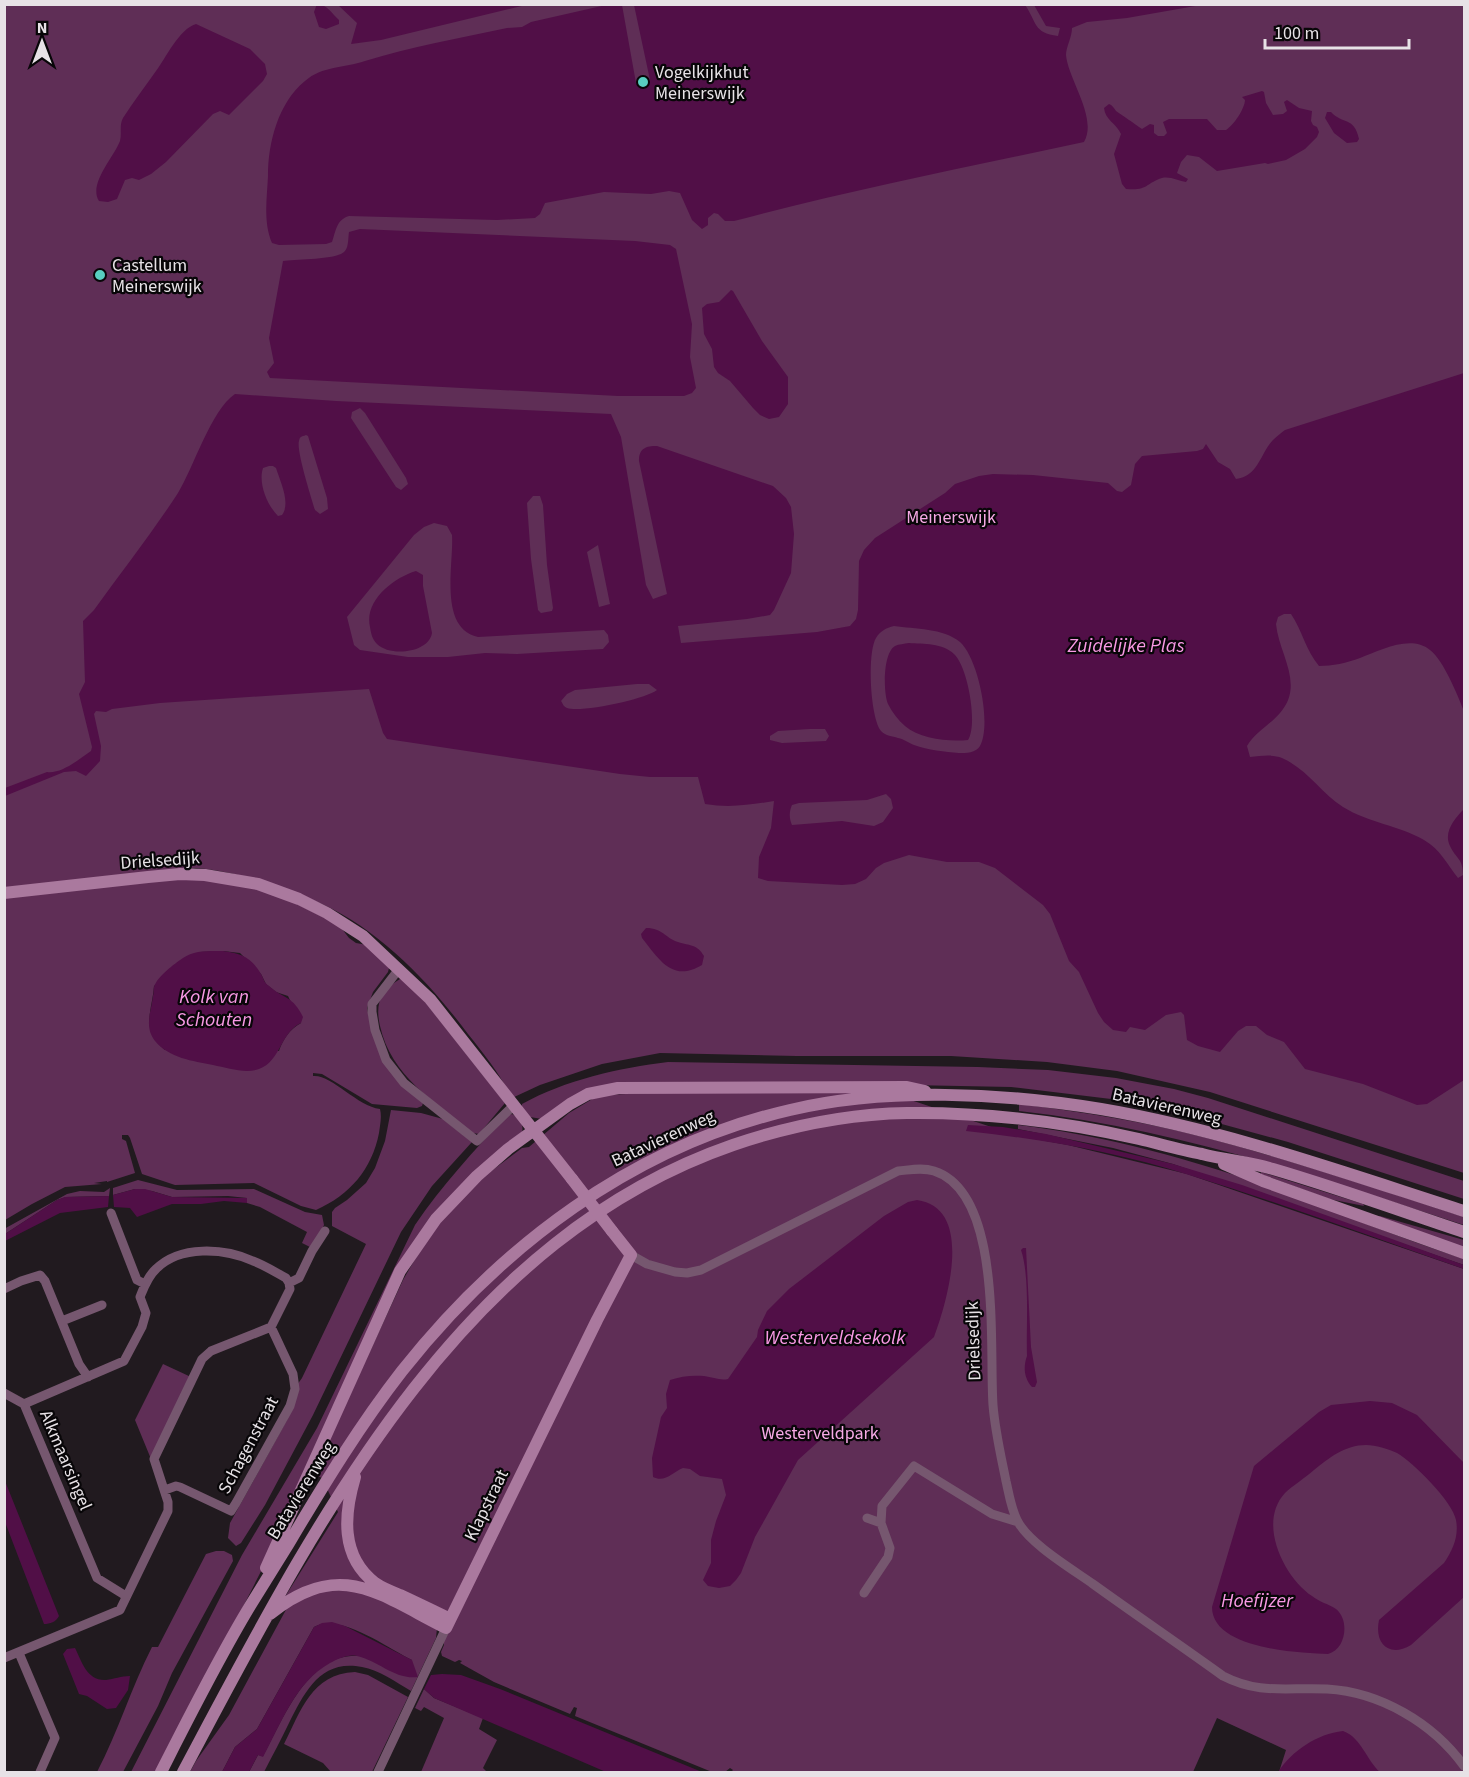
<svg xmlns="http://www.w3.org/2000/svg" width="1469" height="1777" font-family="'Source Sans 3',sans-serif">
<rect width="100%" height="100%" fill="#211a1f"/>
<!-- green -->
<path fill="#5f2e56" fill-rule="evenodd" d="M 5,5 L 1464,5 L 1464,1173 L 1210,1092 L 1117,1071 L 1047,1062 L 951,1056 L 797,1056 L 660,1053 L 602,1064 L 540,1085 L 512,1098 C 500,1074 484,1054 468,1034 C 430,983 381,931 322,904 C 311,899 300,895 288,891 C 257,879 229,871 196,868 L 5,888 Z
M 185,877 L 240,884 L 281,896 L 339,925 L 349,938 L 356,943 L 367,945 L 389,968 L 388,972 L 373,992 L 367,1008 C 377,1057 384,1071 423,1103 L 422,1106 L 417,1108 L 372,1104 L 322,1074 L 313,1073 L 313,1076 C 331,1074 357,1106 380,1109 C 382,1117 380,1125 379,1133 C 372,1169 350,1195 316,1210 L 301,1206 L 254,1183 L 175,1185 L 142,1174 L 130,1138 L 128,1135 L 122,1135 L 122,1139 L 126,1141 L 135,1173 L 107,1182 L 107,1181 L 94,1183 L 102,1184 L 65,1187 L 32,1204 L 5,1220 L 5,897 ZM 223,951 L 240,953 L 261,974 L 266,984 L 276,992 L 288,996 L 301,1023 C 290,1029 283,1039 279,1051 L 165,1050 C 140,1030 152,1012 154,986 L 200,952 Z
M 400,979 L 405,980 L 411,984 L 505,1103 L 479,1134 L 473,1133 C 435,1102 391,1076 380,1026 C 375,1004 380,991 400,979 Z
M 668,1062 L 978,1067 L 1048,1070 L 1116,1078 L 1174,1089 L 1208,1098 L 1464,1181 L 1464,1199 L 1288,1142 L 1218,1123 L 1111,1099 L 1011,1087 L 909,1085 L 609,1085 L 542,1119 L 530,1117 L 522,1109 L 522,1104 C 565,1080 619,1068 668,1062 Z
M 707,1091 L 890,1093 L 1018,1136 L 1068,1145 L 1187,1174 L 1464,1269 L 1464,1772 L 1279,1772 L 1286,1750 L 1217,1718 L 1193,1772 L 731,1772 L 733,1770 L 730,1768 L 725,1772 L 712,1772 L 575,1716 L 577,1708 L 574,1707 L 570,1714 L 494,1682 L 460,1663 L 462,1661 L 459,1660 L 455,1662 L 442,1656 L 441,1652 L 444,1645 L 444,1622 L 362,1583 C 334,1575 309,1590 283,1600 L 338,1512 L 322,1478 L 313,1474 L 403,1280 L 418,1254 L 442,1220 L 482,1178 L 522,1148 L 529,1147 L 569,1113 L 599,1095 Z
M 1019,1104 C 1083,1112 1146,1122 1207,1138 C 1294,1161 1379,1189 1464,1217 L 1464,1225 C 1318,1177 1172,1128 1019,1111 Z
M 391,1110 L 421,1113 L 443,1119 L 472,1142 L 432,1186 L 401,1232 L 313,1415 L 265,1505 L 241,1543 L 236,1546 L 228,1538 L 230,1523 L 287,1420 L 297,1385 L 302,1378 L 366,1244 L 332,1226 L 332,1212 L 335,1208 L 347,1200 L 366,1183 L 375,1168 L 385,1141 Z
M 512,1114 C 520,1119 524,1124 522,1133 L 428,1225 L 282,1530 L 159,1772 L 131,1772 L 242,1555 L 317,1428 L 415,1225 C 442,1185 474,1151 506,1116 Z
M 1018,1125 C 1095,1134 1176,1155 1249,1180 C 1321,1206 1392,1235 1464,1259 L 1464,1265 L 1173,1164 L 1113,1148 L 1018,1129 Z
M 1261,1172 L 1363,1204 L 1364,1206 L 1329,1199 L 1261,1174 Z
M 138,1180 L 177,1190 L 254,1189 L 305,1212 L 322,1215 L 324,1225 L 314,1245 L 310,1247 L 302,1243 L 307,1232 L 260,1207 L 247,1203 L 247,1198 L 228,1196 L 172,1197 L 152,1191 L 135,1189 L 113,1195 L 113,1188 Z
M 110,1188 L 109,1196 L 66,1197 L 57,1200 L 5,1234 L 4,1229 L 67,1194 L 80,1191 L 104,1192 Z
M 1380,1216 L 1464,1240 L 1464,1248 L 1378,1217 Z
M 163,1364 L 191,1377 L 151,1459 L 135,1420 Z
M 216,1551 L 224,1551 L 232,1555 L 233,1561 L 172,1673 L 158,1706 L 123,1772 L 97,1772 C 118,1732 131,1688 152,1647 L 158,1647 L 206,1554 Z
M 359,1589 L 437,1628 L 436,1638 L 411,1691 C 396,1682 379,1670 362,1667 C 320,1659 305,1692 289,1723 C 281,1740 272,1756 264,1772 L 249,1772 L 258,1755 L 263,1756 C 282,1722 305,1659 351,1656 C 371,1655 392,1659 412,1660 C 388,1648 339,1612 314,1627 L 257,1729 L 235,1747 L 222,1772 L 190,1772 L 196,1761 L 229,1715 L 288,1606 L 312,1592 Z
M 355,1672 L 368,1675 L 408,1697 L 372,1772 L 331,1772 L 323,1763 L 284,1744 C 301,1711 311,1674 355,1672 Z
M 424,1689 L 434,1698 L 483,1718 L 479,1729 L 497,1740 L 483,1768 L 487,1772 L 421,1772 L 444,1718 L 424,1707 L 421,1711 L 415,1708 Z"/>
<!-- water -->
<path fill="#510f47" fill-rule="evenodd" d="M 317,4 C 327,4 332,14 339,20 L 339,24 L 326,29 L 319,27 L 314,12 Z
M 338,5 L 526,5 L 381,40 L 351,44 L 357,23 Z
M 606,5 L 622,5 L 636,83 L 645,89 L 650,80 L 634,5 L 1025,5 C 1037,22 1033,33 1058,36 L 1060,28 L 1046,26 L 1034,5 L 1201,5 L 1127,18 L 1087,22 L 1072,28 C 1072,37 1066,47 1066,55 C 1068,79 1098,118 1084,142 C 967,167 850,190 734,221 L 725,221 L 718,214 L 714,213 L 708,218 L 708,225 L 702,229 L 692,220 L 680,193 L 669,191 L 651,194 L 604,192 L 545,203 L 540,214 L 535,218 L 497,220 L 349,216 C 336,220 336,231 332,242 L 326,244 L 279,245 L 272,243 C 263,222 267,198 268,176 C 268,143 278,103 305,81 C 322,66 344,68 365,61 C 411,47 459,38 507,28 L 522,27 L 531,22 Z
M 196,24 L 250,49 L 265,64 L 267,74 L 263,81 L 229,115 L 220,111 L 213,114 L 166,162 L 151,174 L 139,180 L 132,178 L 125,180 L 117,199 L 108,202 L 99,201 C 88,184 114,157 120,141 C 122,133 119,125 123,118 C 133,102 145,87 156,71 C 166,58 179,29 196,24 Z
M 1262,91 L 1264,92 L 1266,103 L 1273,115 L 1283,114 L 1287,111 L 1284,102 L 1287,100 L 1299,108 L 1312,111 L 1311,121 L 1313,125 L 1317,127 L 1319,132 L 1317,137 L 1305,149 L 1286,160 L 1268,164 L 1265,163 L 1217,171 L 1199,157 L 1187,155 L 1181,162 L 1177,173 L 1188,179 L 1186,182 C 1179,181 1170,176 1162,178 C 1146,183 1148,191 1126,189 L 1122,184 L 1114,154 L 1121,134 C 1116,123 1105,120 1104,108 L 1109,104 C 1112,105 1114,108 1116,111 C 1119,113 1138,126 1142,129 L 1150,124 L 1154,125 L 1154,133 L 1158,136 L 1164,136 L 1167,133 L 1163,122 L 1169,119 L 1207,119 L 1217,130 L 1226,130 C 1234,125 1245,108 1245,100 L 1242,97 Z
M 1327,112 L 1331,112 C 1343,125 1354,116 1359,139 L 1357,142 L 1347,143 L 1334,133 L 1325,118 Z
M 360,229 L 635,241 L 670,245 L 676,249 L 692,324 L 690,357 L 696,388 L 692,393 L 684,396 L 618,396 L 270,378 L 267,372 L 274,363 L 269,338 L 283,261 C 296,259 338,260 345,251 C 349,246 348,237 349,232 Z
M 731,290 L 733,291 L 762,341 L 788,377 L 788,404 L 779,417 L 769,419 L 760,415 L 753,408 L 730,381 L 718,373 L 714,367 L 712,349 L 704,334 L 702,308 L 707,304 L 719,302 Z
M 1464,373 L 1464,711 C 1457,694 1444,661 1430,650 C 1410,634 1380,651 1360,658 C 1347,663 1332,666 1319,666 C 1306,651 1302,630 1291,614 L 1284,614 L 1278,617 L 1276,624 C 1279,655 1305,684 1280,713 C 1270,725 1255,732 1247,746 L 1250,757 C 1261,756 1273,754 1282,758 C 1307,769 1321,793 1343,807 C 1369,823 1398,825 1424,840 C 1440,849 1447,864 1458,878 L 1463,875 C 1463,858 1456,859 1450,846 C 1443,832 1455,818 1464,809 L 1464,1080 L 1427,1104 L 1417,1105 L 1363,1084 L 1305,1069 L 1284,1042 L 1267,1035 L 1256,1026 L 1246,1026 L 1238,1031 L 1220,1052 L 1198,1046 L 1187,1040 L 1184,1015 L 1181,1012 L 1166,1015 L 1145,1030 L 1130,1027 L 1126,1032 L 1113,1030 L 1104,1022 L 1098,1013 L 1079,972 L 1069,961 L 1050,914 L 1043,905 L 995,868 L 979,862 L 947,862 L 909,855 L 884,863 L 876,868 L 866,879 L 855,884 L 842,885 L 768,881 L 758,878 L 759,857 L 771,828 L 774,801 C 750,805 729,808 705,804 L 698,777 L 650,777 L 620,774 L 387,739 L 383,733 L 369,689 L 160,703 L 112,709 L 106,712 L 96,711 L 94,714 L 101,746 L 100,761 L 86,776 L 76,771 L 64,772 L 5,796 L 5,788 L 47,772 C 62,774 79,759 91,751 L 92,747 L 79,694 L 85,682 L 83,621 L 94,610 C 122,571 152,533 178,493 C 193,469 211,410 235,394 L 336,401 L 611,414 L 621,437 L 646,585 L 653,599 L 667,594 L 639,461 C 639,448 646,446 657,446 L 773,486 L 786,498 L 791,507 L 794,534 L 791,573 L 774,610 L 770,615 L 747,619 L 678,626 L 681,643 L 817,632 L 850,626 L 856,619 L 858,610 L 859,561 L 864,550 L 875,538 L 945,493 L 955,484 L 979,476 L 993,474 L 1033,475 L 1108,483 L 1117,491 L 1122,492 L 1131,485 L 1135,464 L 1142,456 L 1197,451 L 1203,449 L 1206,444 L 1218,462 L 1230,469 L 1236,479 C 1258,477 1260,454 1273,440 C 1277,436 1281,433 1285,430 ZM 360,408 L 365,413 L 406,478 L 408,484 L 401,490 L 396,487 L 351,418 L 352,412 ZM 306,435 L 308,436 L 327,498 L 328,509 L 320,514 L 315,510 C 312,500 296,450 299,441 C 300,436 301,437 306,435 ZM 269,466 L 273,466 L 276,468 C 280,481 291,503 282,515 L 278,516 C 267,505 258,483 263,468 ZM 533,496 L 540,496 L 543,505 L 547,565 L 553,608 L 552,611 L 541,613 L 538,610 L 531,559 L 527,503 ZM 434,523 L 447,526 L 452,535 C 454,564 438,628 478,637 L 604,630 L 608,635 L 609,642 L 603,649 L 517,654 L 485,653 L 448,657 L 408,657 L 360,650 L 354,645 L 347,617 L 414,535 L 424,527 ZM 598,545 L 610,604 L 599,607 L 587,552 ZM 894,626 C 915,629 943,628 960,642 C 978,658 992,724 980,746 C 976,753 966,753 959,753 C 945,752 928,750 914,745 C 909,743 904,739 898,738 C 892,736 886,736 881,731 C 870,717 867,653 876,638 C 880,631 886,628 894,626 ZM 637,684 L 649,684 L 657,690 C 646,699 581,713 567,708 C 563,706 563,704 561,701 L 567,694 L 575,690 ZM 810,729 L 825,729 L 829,736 L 826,741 L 782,743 L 770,740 L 770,736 L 778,731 ZM 886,794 L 891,799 L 893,808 L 883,822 L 874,826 L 842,821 L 792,825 C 789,818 789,812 792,805 L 799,803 L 867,800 Z
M 416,571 L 423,575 L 423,586 L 432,633 C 429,653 390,657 377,644 C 372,639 371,633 370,627 C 364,601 393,578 416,571 Z
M 909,643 C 923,644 943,643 954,654 C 968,667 978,725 968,740 C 949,742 920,739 905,726 C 898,720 892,712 888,704 C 883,692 883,653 895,646 C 899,644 904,644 909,643 Z
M 646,928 C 663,928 665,938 678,942 C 690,946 697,944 704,956 L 702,965 C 672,983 659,959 642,938 L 641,934 Z
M 223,951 C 241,953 252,958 261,974 C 264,979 264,983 269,986 C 284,999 293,996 303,1017 L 301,1023 C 280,1033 281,1061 259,1069 C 245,1074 228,1068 213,1065 C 193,1061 169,1058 155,1041 C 144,1027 151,1012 153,996 C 154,993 153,990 154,987 C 157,977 174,964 183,958 C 194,950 210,951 223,951 Z
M 968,1125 L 1003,1127 L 1046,1134 L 1173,1164 L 1242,1185 L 1464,1265 L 1464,1269 C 1373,1237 1281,1203 1189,1175 C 1117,1152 1041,1139 966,1131 Z
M 135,1189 L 145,1189 L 172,1197 L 247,1198 L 247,1203 L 224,1201 L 201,1204 L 172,1204 L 137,1217 L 130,1208 L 114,1207 L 113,1195 Z
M 109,1196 L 108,1207 L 60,1213 L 5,1241 L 5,1234 L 57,1200 L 65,1197 Z
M 917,1200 C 975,1208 947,1302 934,1337 L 798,1460 L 755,1537 L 741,1573 L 736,1580 L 730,1586 L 719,1588 L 708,1586 L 703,1580 L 711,1563 L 711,1540 L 716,1521 L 726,1495 L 722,1479 L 700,1476 L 690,1469 L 683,1468 C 673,1472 665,1483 653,1477 L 652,1458 L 661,1417 L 667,1408 L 666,1394 L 670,1380 C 681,1376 693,1375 704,1376 C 713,1377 720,1381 728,1379 L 757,1337 L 758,1330 L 767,1311 L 789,1289 L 884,1216 L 908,1202 Z
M 1023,1248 L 1026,1248 L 1031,1347 L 1037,1382 L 1035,1387 L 1032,1387 C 1024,1378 1023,1367 1027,1356 C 1026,1327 1030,1276 1021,1250 Z
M 1370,1401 L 1392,1403 L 1417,1415 L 1464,1463 L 1464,1597 L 1411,1645 C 1389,1658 1374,1644 1379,1620 L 1444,1563 C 1453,1550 1459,1536 1456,1520 C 1453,1502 1413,1462 1397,1453 C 1388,1449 1376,1445 1366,1445 C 1345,1445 1329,1458 1314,1470 C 1306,1477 1291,1487 1285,1493 C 1257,1523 1284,1577 1312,1596 C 1319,1602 1329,1604 1336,1609 C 1350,1620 1346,1650 1328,1654 C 1299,1653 1212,1649 1212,1607 L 1254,1466 L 1319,1412 L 1331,1405 Z
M 5,1481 L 59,1616 C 56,1622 50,1624 44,1624 L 5,1522 Z
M 332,1622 L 345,1626 L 412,1660 L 418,1677 C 395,1680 379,1661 357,1656 C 348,1654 338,1659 330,1663 C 295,1683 282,1722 263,1757 L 258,1755 L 249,1772 L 222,1772 L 235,1747 L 257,1729 L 314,1627 L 322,1623 Z
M 75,1648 C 82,1662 87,1681 106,1680 C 114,1679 121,1676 130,1676 L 128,1690 L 116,1708 L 107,1709 L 87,1696 L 79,1694 L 63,1654 L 67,1649 Z
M 442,1674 L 461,1675 L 500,1689 L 702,1772 L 606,1772 L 434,1698 L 424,1689 L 431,1675 Z
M 1343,1731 C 1362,1738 1366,1760 1380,1772 L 1278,1772 C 1293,1750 1317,1734 1343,1731 Z"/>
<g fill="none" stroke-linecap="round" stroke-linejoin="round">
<!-- street -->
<path stroke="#76576f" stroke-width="9" d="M 399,969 L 372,1004 L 372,1012 L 375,1030 L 386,1060 L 404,1083 L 477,1141 L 513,1106
M 111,1213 L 137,1280 L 145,1284
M 631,1255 L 647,1264 L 675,1272 L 687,1273 L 701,1270 L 898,1171 C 910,1170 922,1167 934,1171 C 1003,1193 989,1347 993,1405 C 995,1431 1001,1456 1006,1481 C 1009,1494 1011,1508 1017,1520 C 1028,1543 1072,1569 1093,1584 C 1136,1615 1180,1645 1223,1676 C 1260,1695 1287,1687 1327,1689 C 1380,1692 1433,1723 1464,1766
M 289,1283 L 299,1278 L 312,1251 L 325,1231
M 4,1289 L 21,1281 L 40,1275 L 45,1281 L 79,1364 L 88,1377
M 62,1321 L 102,1305
M 4,1393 L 24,1404
M 165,1490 L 176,1486 L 180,1487 L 231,1511 L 236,1503 L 290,1406 L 295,1389 L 293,1374 L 271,1327
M 867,1518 L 881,1523
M 864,1593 L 888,1557 L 890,1548 L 881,1523 L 882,1506 L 914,1466 L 992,1514 L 1018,1522
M 19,1653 L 55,1738 L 40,1772
M 4,1658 L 120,1610 L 168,1511 L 168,1502 L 154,1459 L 202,1359 L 211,1351 L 271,1327 L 290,1289 L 289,1283 L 286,1278 C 275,1272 264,1265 253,1261 C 224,1248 180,1245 156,1269 C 148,1276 144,1287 140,1297 L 146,1313 L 142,1327 L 124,1361 L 24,1404 L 97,1578 L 126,1596
M 378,1772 L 446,1628"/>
<!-- secondary -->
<path stroke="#aa799e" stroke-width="12" d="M 4,893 L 148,877 L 180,874 L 205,875 L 258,884 L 299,899 L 327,913 L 363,936 L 430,999 L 572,1179
M 1224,1164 L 1263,1181 L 1464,1253
M 355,1477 C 344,1514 340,1556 375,1583 C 382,1588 392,1592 400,1595 C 417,1603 434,1611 450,1619
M 266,1568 L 400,1271 L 436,1219 L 477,1176 L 508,1149 L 570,1104 L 588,1094 L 618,1088 L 907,1087 L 925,1091
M 270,1614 C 340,1558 378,1594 446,1628 L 597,1320 L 631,1255 L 612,1231
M 161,1772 C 189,1717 218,1659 250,1606 C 263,1585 276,1564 289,1543 C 324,1484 360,1425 402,1371 C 501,1246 633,1146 790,1110 C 887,1087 1003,1093 1101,1109 C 1225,1130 1345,1173 1464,1211
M 183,1772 C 312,1530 455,1241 733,1145 C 789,1126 848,1114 907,1113 C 984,1112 1064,1122 1139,1139 C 1160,1144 1181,1150 1202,1154 C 1225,1160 1250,1162 1273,1169 C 1338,1188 1401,1211 1464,1232"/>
<!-- secondary-bridge -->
<path stroke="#aa799e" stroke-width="12" d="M 572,1179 L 612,1231"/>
</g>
<!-- markers -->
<g fill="#58cec0" stroke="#080608" stroke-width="2">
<circle cx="643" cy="82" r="6"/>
<circle cx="100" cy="275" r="6"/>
</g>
<g text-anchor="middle" stroke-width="4.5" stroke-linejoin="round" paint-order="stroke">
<!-- poi labels -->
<g font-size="18" fill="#e7e2e6" stroke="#080608" text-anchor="start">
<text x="655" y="78">Vogelkijkhut<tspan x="655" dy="21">Meinerswijk</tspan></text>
<text x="112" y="271">Castellum<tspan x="112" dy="21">Meinerswijk</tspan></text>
</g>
<!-- park labels -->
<g font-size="18" fill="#f6a9e5" stroke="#080608">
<text x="951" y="523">Meinerswijk</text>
<text x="820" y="1439">Westerveldpark</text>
</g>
<!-- street labels -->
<g font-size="18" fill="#e7e2e6" stroke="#080608">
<text transform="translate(160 860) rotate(-4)" y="6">Drielsedijk</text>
<text transform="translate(1167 1106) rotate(13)" y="6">Batavierenweg</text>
<text transform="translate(663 1138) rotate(-25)" y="6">Batavierenweg</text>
<text transform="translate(973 1341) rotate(-92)" y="6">Drielsedijk</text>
<text transform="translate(248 1445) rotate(-62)" y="6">Schagenstraat</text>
<text transform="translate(66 1460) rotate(67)" y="6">Alkmaarsingel</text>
<text transform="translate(301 1490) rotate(-58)" y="6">Batavierenweg</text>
<text transform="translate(486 1505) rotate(-64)" y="6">Klapstraat</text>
</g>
<!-- water labels -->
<g font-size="20" font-style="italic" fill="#f898e4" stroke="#080608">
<text x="1126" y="652">Zuidelijke Plas</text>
<text x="214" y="1003">Kolk van<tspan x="214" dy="23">Schouten</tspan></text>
<text x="835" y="1344">Westerveldsekolk</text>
<text x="1257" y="1607">Hoefijzer</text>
</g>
</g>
<!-- border -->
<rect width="1469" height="1777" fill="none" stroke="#e7e2e6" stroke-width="12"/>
<!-- north arrow -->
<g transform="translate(42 42)" stroke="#080608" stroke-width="4.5" paint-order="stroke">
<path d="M0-4.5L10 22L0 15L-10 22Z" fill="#e7e2e6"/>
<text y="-9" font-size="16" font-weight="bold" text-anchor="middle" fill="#e7e2e6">N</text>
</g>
<!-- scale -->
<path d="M1265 39v9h144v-9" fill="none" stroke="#e7e2e6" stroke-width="3"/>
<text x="1274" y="39" font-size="18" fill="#e7e2e6" stroke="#080608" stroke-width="4.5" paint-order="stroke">100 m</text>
</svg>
